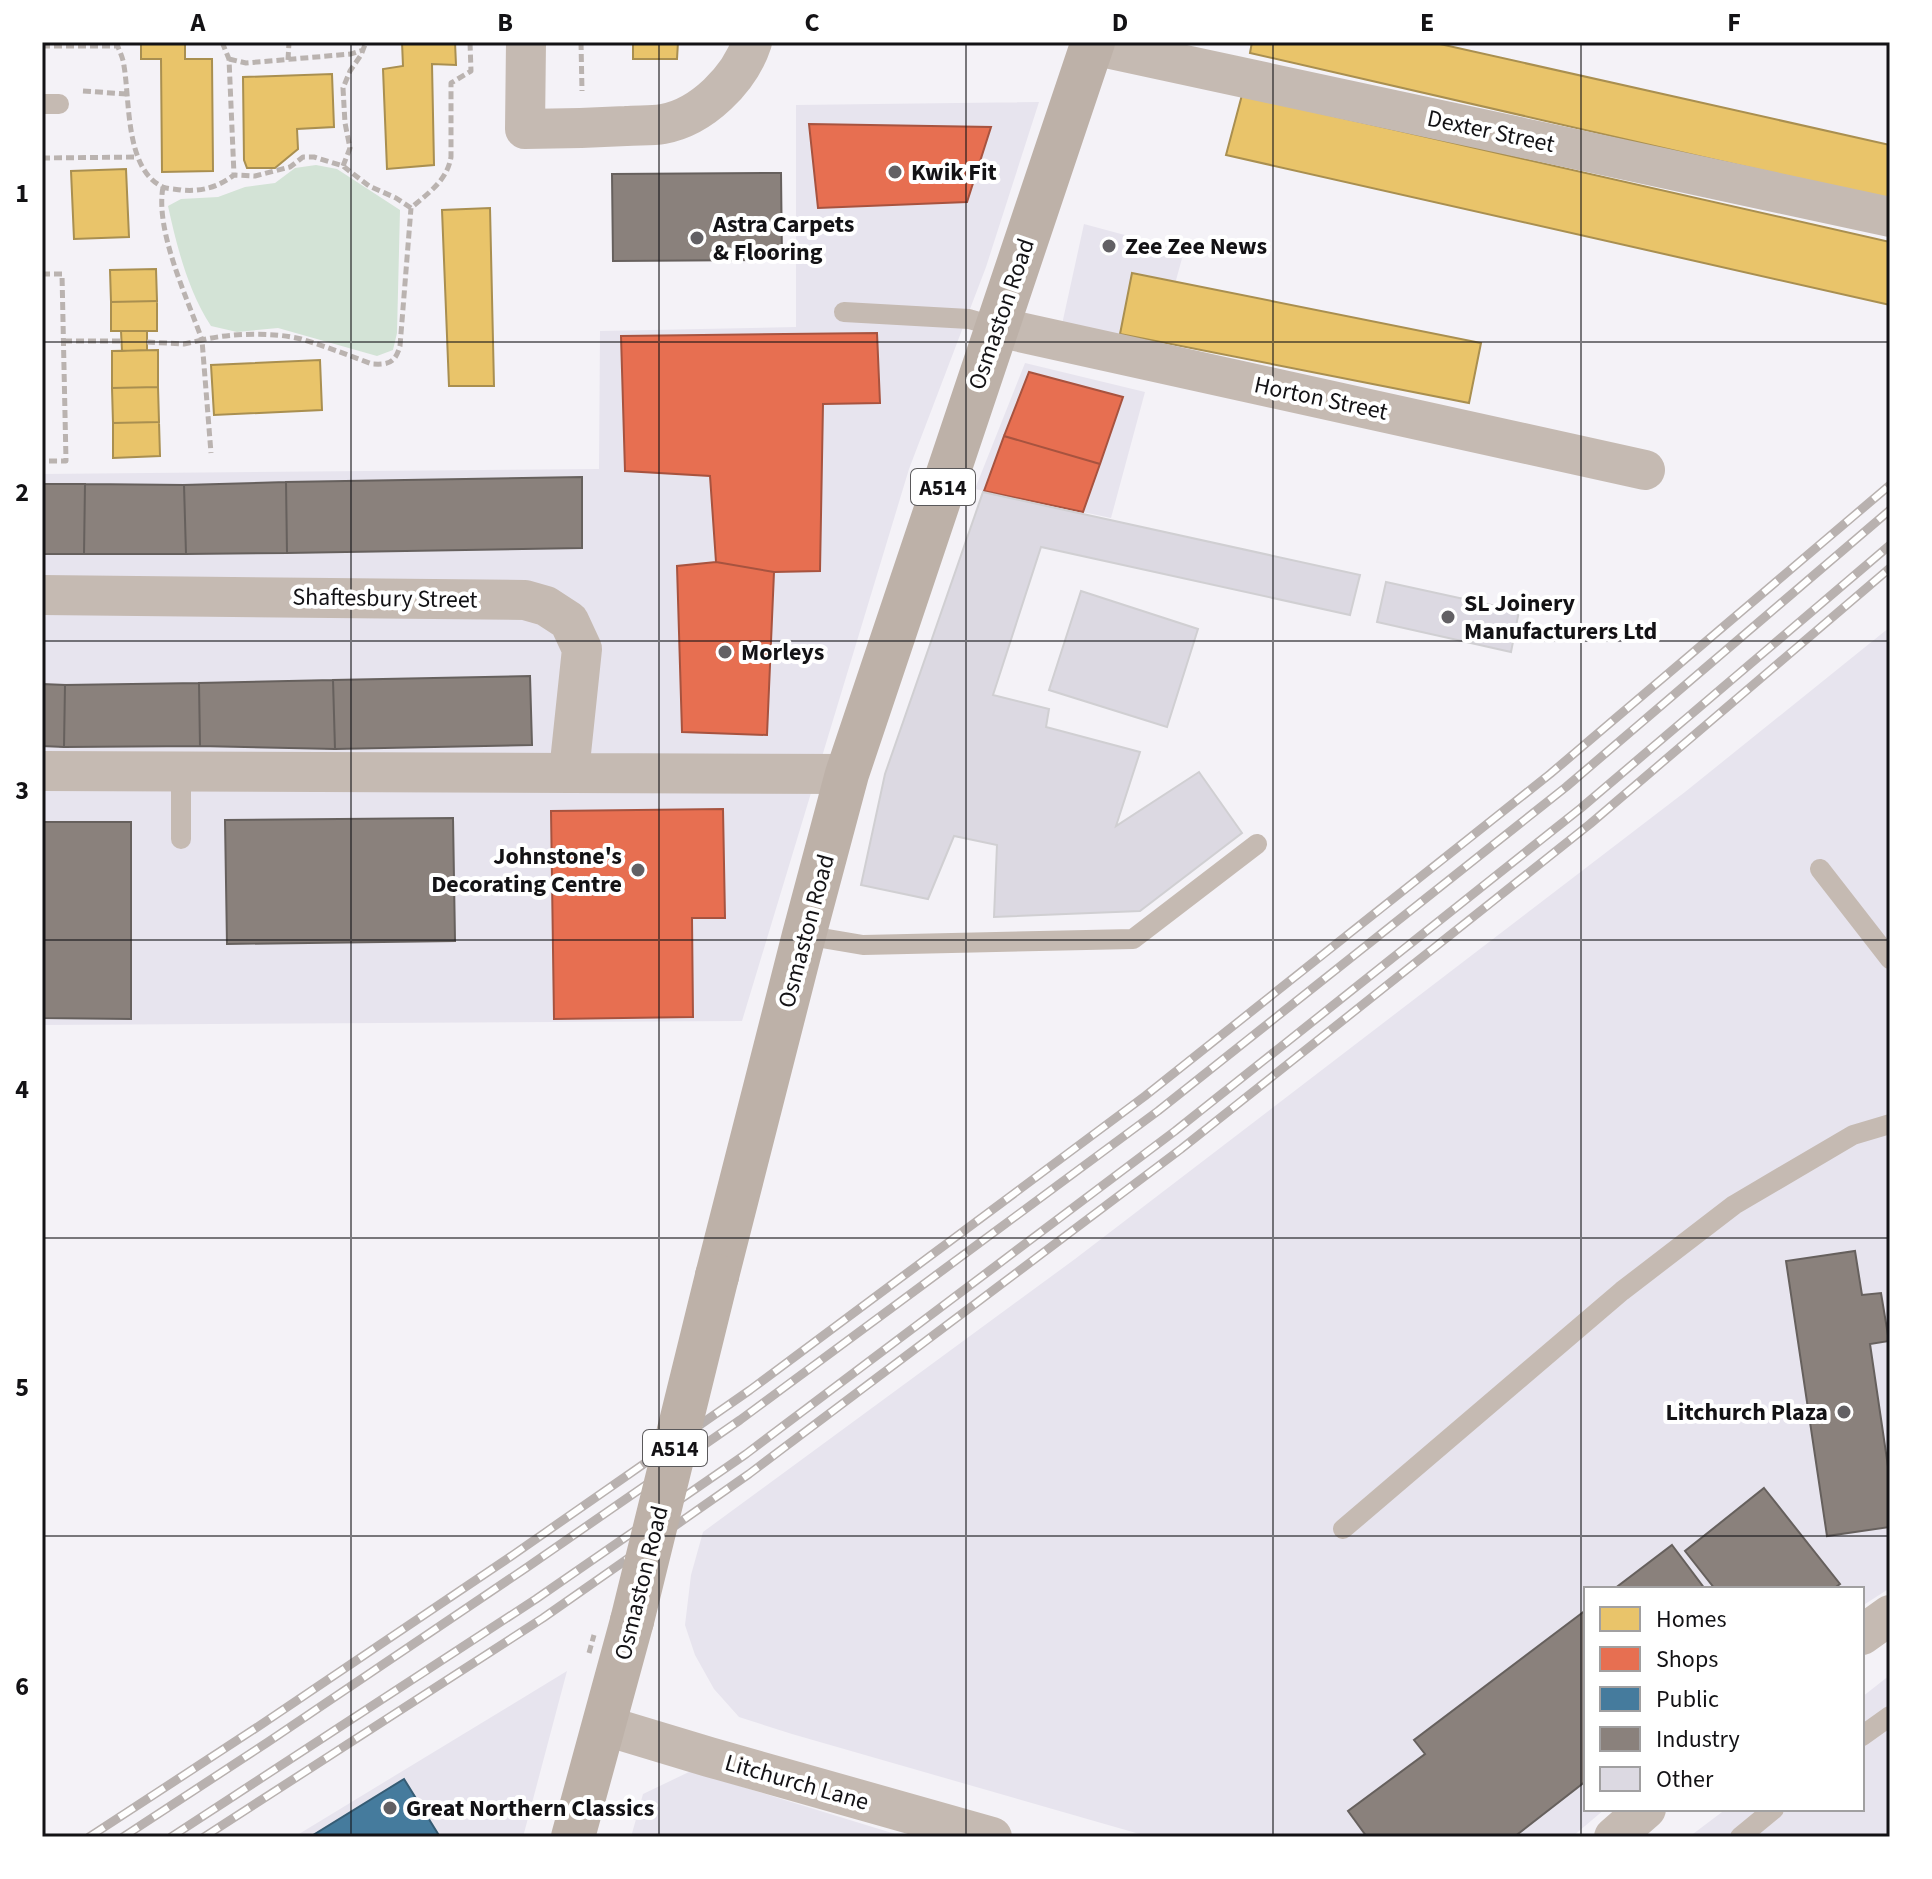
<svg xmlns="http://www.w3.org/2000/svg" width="1932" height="1879" font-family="'Source Sans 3',sans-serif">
<rect width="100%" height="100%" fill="#f4f2f7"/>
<!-- built -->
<path fill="#e7e4ee" d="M 1039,102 L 986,267 L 909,469 L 742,1021 L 42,1025 L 42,474 L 599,469 L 600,331 L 796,327 L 796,105 Z
M 1084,224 L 1184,251 L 1157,350 L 1061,329 Z
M 1025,363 L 1145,392 L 1111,518 L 975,489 Z
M 1890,627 L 1890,1588 L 1862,1606 L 1862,1589 L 1586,1589 L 1586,1809 L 1605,1809 L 1572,1837 L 1150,1837 L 792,1734 L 739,1717 L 714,1689 L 695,1655 L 685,1625 L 691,1575 L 703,1532 L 1075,1259 L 1685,792 Z
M 567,1671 L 523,1837 L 294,1837 Z
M 1890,1675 L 1890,1837 L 1689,1837 L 1726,1809 L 1862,1809 L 1862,1697 Z
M 691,1771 L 905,1837 L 631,1837 L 643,1794 Z"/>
<!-- green -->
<path fill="#d3e3d6" d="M 316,165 L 337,169 L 400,210 L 397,333 L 393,350 L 377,356 L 278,328 L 237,332 L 211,326 C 188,291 177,247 168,206 L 181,199 L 218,197 L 245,187 L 275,183 L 295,168 Z"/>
<!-- homes -->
<path fill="#e9c46a" stroke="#a98f50" stroke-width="2" d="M 141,42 L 185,42 L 185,59 L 212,59 L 213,171 L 162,172 L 161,59 L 141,59 Z
M 402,42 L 455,42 L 456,65 L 432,64 L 434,165 L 387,169 L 383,69 L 403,66 Z
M 633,42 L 678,42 L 677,59 L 633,59 Z
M 1252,42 L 1431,42 L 1890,145 L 1890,200 L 1250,53 Z
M 332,74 L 334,127 L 297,129 L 298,149 L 275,168 L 247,168 L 244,160 L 243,77 Z
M 1242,95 L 1890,242 L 1890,305 L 1226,155 Z
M 126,169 L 129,237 L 74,239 L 71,171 Z
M 490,208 L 494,386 L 449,386 L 442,210 Z
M 156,269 L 157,301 L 111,302 L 110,270 Z
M 1132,273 L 1481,343 L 1469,403 L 1120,334 Z
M 157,301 L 157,331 L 111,331 L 111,302 Z
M 121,331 L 147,331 L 147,350 L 122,351 Z
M 158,350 L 158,387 L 112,388 L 112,351 Z
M 320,360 L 322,410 L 214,415 L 211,365 Z
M 158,387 L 159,422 L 113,423 L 112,388 Z
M 159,422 L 160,456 L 113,458 L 113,423 Z"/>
<!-- shops -->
<path fill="#e76f51" stroke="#a7533f" stroke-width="2" d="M 809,124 L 991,127 L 967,202 L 818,208 Z
M 877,333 L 880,403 L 823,404 L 820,571 L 774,572 L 716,562 L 710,476 L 625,471 L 621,336 Z
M 1029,372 L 1123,397 L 1100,464 L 1004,436 Z
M 1004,436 L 1100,464 L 1083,512 L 984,491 Z
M 716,562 L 774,572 L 767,735 L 682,732 L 677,566 Z
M 723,809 L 725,918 L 692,918 L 693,1017 L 554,1019 L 551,811 Z"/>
<!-- public -->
<path fill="#457b9d" stroke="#365c74" stroke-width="2" d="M 404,1779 L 440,1837 L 310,1837 Z"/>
<!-- industry -->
<path fill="#8a817c" stroke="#66605d" stroke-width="2" d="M 781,173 L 782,260 L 613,261 L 612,174 Z
M 582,477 L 582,548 L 287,553 L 286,482 Z
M 286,482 L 287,553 L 186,554 L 184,485 Z
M 42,484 L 85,484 L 84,554 L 42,554 Z
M 85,484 L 184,485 L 186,554 L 84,554 Z
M 530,676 L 532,745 L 335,749 L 333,680 Z
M 333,680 L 335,749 L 200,746 L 199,683 Z
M 199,683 L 200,746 L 64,747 L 65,685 Z
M 42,684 L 65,685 L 64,747 L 42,746 Z
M 453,818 L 455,941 L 227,944 L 225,820 Z
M 42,822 L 131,822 L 131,1019 L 42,1018 Z
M 1855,1251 L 1862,1295 L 1881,1293 L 1889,1341 L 1870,1344 L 1890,1480 L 1890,1527 L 1827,1536 L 1786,1261 Z
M 1764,1488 L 1840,1584 L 1833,1589 L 1715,1589 L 1685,1551 Z
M 1672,1545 L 1705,1589 L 1614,1589 Z
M 1586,1610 L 1586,1781 L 1514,1837 L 1367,1837 L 1348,1811 L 1425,1754 L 1414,1740 Z"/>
<!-- building -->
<path fill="#dcd9e2" stroke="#d0cfd2" stroke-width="2" d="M 983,492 L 1360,575 L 1350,615 L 1041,547 L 993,695 L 1049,709 L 1046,727 L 1140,752 L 1116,826 L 1199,772 L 1242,833 L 1140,911 L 994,917 L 997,845 L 954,836 L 928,899 L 861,885 L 885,774 Z
M 1386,582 L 1519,611 L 1511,652 L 1377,622 Z
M 1081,591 L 1198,629 L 1167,727 L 1049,690 Z"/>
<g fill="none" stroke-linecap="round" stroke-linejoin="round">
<!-- path -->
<path stroke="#bab3b0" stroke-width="5" stroke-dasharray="8 4" stroke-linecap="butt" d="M 116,42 C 119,50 123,57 124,66 C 130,100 125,170 163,187 C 168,189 176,189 181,190 C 202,192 218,187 234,175 L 255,176 L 290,167 L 303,157 L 314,157 L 343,166 L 369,186 L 396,198 L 411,208 C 428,193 447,181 451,157 L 451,83 L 471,71 L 470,42
M 222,42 L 229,59 L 234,175
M 581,42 L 582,91
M 42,46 L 118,46
M 229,59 L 246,63 L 351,54 L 363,50
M 288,60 L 289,42
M 83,91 L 127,94
M 42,158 L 138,157
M 343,166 L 350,148 L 345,123 L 343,88 L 350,71 L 361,55 L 366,42
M 163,187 C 155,231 187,297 202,340 C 230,333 274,332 301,339 C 325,346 348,355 372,364 C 389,365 395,363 400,346 L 411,208
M 42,274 L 62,274 L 66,461 L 42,461
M 64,341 L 121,341
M 147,342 L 184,344 L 202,340 L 211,453"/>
<!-- lane -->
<path stroke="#c5bab2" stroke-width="20" d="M 42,104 L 59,104
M 844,312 L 969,319 L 997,327
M 181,839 L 181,771
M 1820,869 L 1890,959
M 804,935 L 863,945 L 1133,939 L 1257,844
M 1343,1529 L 1622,1291 L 1734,1205 L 1853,1135 L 1890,1124
M 1862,1736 L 1890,1716
M 1740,1837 L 1774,1809"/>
<!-- street -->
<path stroke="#c5bab2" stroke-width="40" d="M 526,42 L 525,129 C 559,129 592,128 626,126 C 638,125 651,126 663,124 C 702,117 740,79 752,42
M 1092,45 L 1890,217
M 997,327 L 1645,470
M 42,595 L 525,600 L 546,606 L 569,621 L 582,649 L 569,772
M 42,771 L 847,774
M 1862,1635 L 1890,1615
M 603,1725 L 709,1757 L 992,1837
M 1614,1837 L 1646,1809"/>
<!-- primary -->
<path stroke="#bdb1a8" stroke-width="44" d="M 717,1276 L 804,935 L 847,774 L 1093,42
M 573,1837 L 632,1621"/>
<!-- rail casing -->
<g stroke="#b8b1af" stroke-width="9">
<path id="rail" d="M 89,1837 L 259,1726 L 510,1557 L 750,1390 L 1145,1096 L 1550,774 L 1890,485
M 123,1837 L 268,1742 L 526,1568 L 740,1420 L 1158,1111 L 1566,787 L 1890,510
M 171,1837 L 536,1599 L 746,1454 L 1175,1131 L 1581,808 L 1890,545
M 204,1837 L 543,1618 L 749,1474 L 1181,1149 L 1590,824 L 1890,568"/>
</g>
<!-- rail -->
<use href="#rail" stroke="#fff" stroke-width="6" stroke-dasharray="18" stroke-linecap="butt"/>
<!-- path-bridge -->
<path stroke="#bab3b0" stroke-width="5" stroke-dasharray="8 4" stroke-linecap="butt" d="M 589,1653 L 594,1635"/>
<!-- primary-bridge -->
<path stroke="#bdb1a8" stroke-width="44" d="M 632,1621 L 717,1276"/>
</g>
<!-- grid -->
<path fill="none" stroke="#131215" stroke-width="2" stroke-opacity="0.55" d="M 351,42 L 351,1837M 659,42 L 659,1837M 966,42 L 966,1837M 1273,42 L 1273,1837M 1581,42 L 1581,1837M 42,342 L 1890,342M 42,641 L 1890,641M 42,940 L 1890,940M 42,1238 L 1890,1238M 42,1536 L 1890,1536"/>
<!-- markers -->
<g fill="#626064" stroke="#fff" stroke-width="3">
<circle cx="895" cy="172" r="8"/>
<circle cx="697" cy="238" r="8"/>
<circle cx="1109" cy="246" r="8"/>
<circle cx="1448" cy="617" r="8"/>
<circle cx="725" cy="652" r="8"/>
<circle cx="638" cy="870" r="8"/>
<circle cx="1844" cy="1412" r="8"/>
<circle cx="390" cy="1808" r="8"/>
</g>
<g text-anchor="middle" stroke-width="8" stroke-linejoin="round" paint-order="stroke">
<!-- shield labels -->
<g fill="#fff" stroke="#5a595b" stroke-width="2">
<rect x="911" y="469" width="64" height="36" rx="6"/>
<rect x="643" y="1430" width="64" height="36" rx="6"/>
</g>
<g font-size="22" font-weight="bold" fill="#131215">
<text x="943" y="495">A514</text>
<text x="675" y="1456">A514</text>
</g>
<!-- street labels -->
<g font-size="24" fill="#131215" stroke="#fff">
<text transform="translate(1491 131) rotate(12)" y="8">Dexter Street</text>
<text transform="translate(1001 314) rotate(-71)" y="8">Osmaston Road</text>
<text transform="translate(1321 398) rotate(12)" y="8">Horton Street</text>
<text transform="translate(385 598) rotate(1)" y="8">Shaftesbury Street</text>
<text transform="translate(806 931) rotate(-75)" y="8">Osmaston Road</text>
<text transform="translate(641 1583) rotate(-76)" y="8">Osmaston Road</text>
<text transform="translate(797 1782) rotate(16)" y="8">Litchurch Lane</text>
</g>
<!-- poi labels -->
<g font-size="24" font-weight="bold" fill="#131215" stroke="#fff" text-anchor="start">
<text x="911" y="180">Kwik Fit</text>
<text x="713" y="232">Astra Carpets<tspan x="713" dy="28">&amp; Flooring</tspan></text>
<text x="1125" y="254">Zee Zee News</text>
<text x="1464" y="611">SL Joinery<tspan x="1464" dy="28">Manufacturers Ltd</tspan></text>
<text x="741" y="660">Morleys</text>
<text x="622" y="864" text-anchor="end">Johnstone's<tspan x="622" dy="28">Decorating Centre</tspan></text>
<text x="1828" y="1420" text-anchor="end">Litchurch Plaza</text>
<text x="406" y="1816">Great Northern Classics</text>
</g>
</g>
<!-- border -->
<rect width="1932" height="1879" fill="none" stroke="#ffffff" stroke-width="88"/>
<!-- legend -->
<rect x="1584" y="1587" width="280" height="224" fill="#ffffff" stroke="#a1a0a1" stroke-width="2"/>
<rect x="1600" y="1607" width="40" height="24" fill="#e9c46a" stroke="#a1a0a1" stroke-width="2"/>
<text x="1656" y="1627" font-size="24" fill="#131215">Homes</text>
<rect x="1600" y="1647" width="40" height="24" fill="#e76f51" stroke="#a1a0a1" stroke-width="2"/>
<text x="1656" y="1667" font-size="24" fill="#131215">Shops</text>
<rect x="1600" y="1687" width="40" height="24" fill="#457b9d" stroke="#a1a0a1" stroke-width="2"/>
<text x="1656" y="1707" font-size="24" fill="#131215">Public</text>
<rect x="1600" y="1727" width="40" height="24" fill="#8a817c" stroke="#a1a0a1" stroke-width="2"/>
<text x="1656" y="1747" font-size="24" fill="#131215">Industry</text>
<rect x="1600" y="1767" width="40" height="24" fill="#dcd9e2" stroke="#a1a0a1" stroke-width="2"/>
<text x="1656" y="1787" font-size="24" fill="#131215">Other</text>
<rect x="44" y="44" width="1844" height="1791" fill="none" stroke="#131215" stroke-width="3"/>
<g font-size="26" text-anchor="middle" font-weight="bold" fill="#131215">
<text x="198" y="31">A</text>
<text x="505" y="31">B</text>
<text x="812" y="31">C</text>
<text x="1120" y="31">D</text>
<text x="1427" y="31">E</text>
<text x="1734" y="31">F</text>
<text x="22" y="202">1</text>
<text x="22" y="501">2</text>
<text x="22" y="799">3</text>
<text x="22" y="1098">4</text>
<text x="22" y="1396">5</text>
<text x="22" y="1695">6</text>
</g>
</svg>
